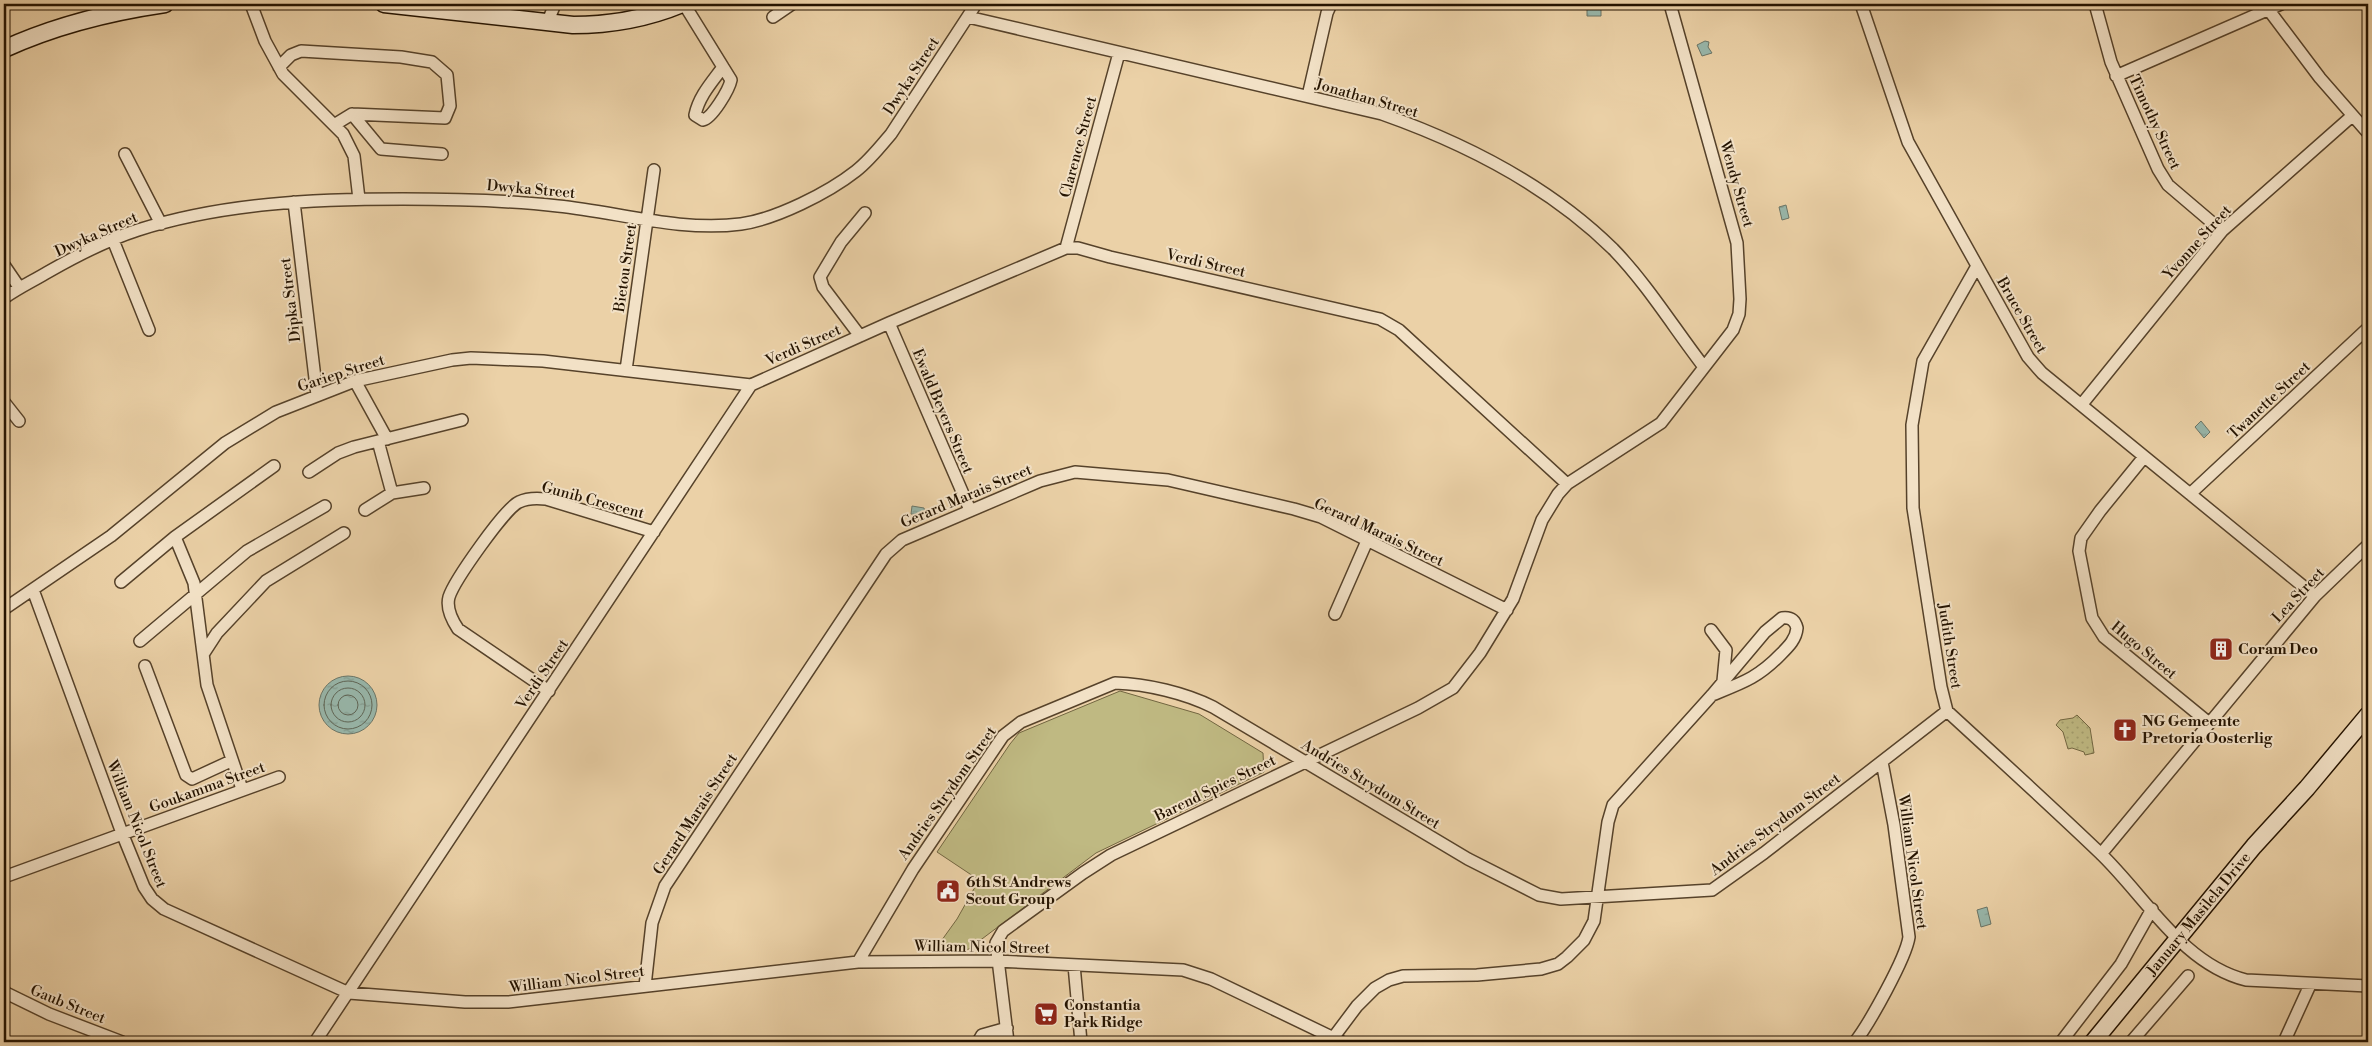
<svg xmlns="http://www.w3.org/2000/svg" width="2372" height="1046" font-family="'Libre Bodoni',serif">
<defs>
<pattern id="grass-dots" width="8" height="8" patternUnits="userSpaceOnUse" patternTransform="scale(1.25)"><rect width="8" height="8" fill="#bfb982"/><path d="M2 2h.1M6 6h.1" fill="none" stroke="#a49e6e" stroke-width="1.8" stroke-linecap="round"/></pattern>
<pattern id="water-ripples" width="26" height="14" patternUnits="userSpaceOnUse" patternTransform="scale(1.25)"><rect width="26" height="14" fill="#98b7ab"/><path d="M2 4q2-2 4 0t4 0M15 11q2-2 4 0t4 0" fill="none" stroke="#839c91"/></pattern>
</defs>
<rect width="100%" height="100%" fill="#ebd1a7"/>
<filter id="stains"><feTurbulence type="fractalNoise" baseFrequency=".004" numOctaves="4"/><feColorMatrix values="0 0 0 0 .2 0 0 0 0 .09 0 0 0 0 .02 0 0 0 .5 -.17"/></filter>
<radialGradient id="worn" r=".72"><stop offset=".6" stop-color="#630" stop-opacity="0"/><stop offset="1" stop-color="#630" stop-opacity=".3"/></radialGradient>
<!-- grass -->
<path fill="url(#grass-dots)" stroke="#726641" d="M 2077,715 L 2090,728 L 2094,753 L 2085,755 L 2084,752 L 2072,748 L 2068,749 L 2063,732 L 2056,725 L 2060,720 L 2073,718 Z"/>
<!-- green -->
<path fill="#bfb982" stroke="#726641" d="M 1120,691 L 1199,714 L 1263,753 L 1264,772 L 1096,853 L 966,951 L 945,951 L 939,944 L 957,919 L 979,880 L 937,852 L 1010,744 L 1019,733 Z"/>
<!-- water -->
<path fill="url(#water-ripples)" stroke="#6a7567" d="M 1601,7 L 1601,16 L 1587,16 L 1587,8 Z
M 1705,41 L 1709,42 L 1708,47 L 1712,53 L 1702,56 L 1697,45 Z
M 1786,205 L 1789,218 L 1782,220 L 1779,207 Z
M 2201,421 L 2210,432 L 2204,438 L 2195,427 Z
M 912,506 L 924,508 L 926,515 L 911,514 Z
M319 705a29 29 0 1 1 58 0a29 29 0 1 1-58 0Z
M 1987,907 L 1991,924 L 1981,927 L 1977,910 Z"/>
<g fill="none" stroke-linecap="round" stroke-linejoin="round">
<!-- shore -->
<path stroke="#5e6556" stroke-width="1" d="M324 705a24 24 0 1 1 48 0a24 24 0 1 1-48 0Z
M331 705a17 17 0 1 1 34 0a17 17 0 1 1-34 0Z
M338 705a10 10 0 1 1 20 0a10 10 0 1 1-20 0Z"/>
<!-- street casing -->
<g stroke="#56422a" stroke-width="14">
<path id="street" d="M 251,4 L 265,41 L 283,74 L 343,134 L 354,156 L 359,199
M 684,4 L 731,80 C 729,90 712,118 703,120 L 695,115 C 699,96 712,82 723,67
M 1861,4 L 1908,142 L 2028,357 L 2042,373 L 2315,596
M 2095,4 L 2111,62 L 2158,169 L 2168,185 L 2222,231
M 2268,9 L 2320,78 L 2368,133
M 773,17 L 792,4
M 968,17 L 1382,114 C 1467,144 1549,186 1613,249 C 1647,284 1674,328 1704,367
M 548,21 L 555,4
M 279,67 L 291,55 L 301,51 L 401,57 L 432,62 L 447,75 L 450,106 L 445,118 L 352,114 L 334,125
M 2116,76 L 2281,4
M 1308,96 L 1327,13 L 1331,4
M 352,114 L 381,149 L 442,154
M 125,154 L 161,224
M 294,202 L 317,395
M 113,240 L 149,330
M 1066,248 L 1119,53
M 4,265 L 19,287
M 1977,266 L 1923,361 L 1912,425 L 1913,508 L 1941,687 L 1947,711 C 1998,758 2050,805 2100,853 C 2146,897 2182,964 2246,980 L 2368,986
M 4,298 C 18,288 33,281 48,272 C 76,256 107,240 138,230 C 223,203 314,199 403,199 C 455,199 506,200 558,206 C 618,212 680,232 741,224 C 776,219 828,193 856,171 C 869,161 880,147 891,134 L 976,4
M 889,323 L 970,510
M 860,336 L 823,287 L 820,277 L 841,242 L 865,213
M 626,370 L 654,170
M 355,381 L 387,439
M 4,402 L 19,421
M 2082,404 L 2222,231 L 2352,116
M 2144,457 L 2100,511 L 2081,538 L 2079,551 L 2092,618 L 2104,637 L 2209,723
M 309,472 L 338,453 L 354,447 L 462,420
M 392,493 L 424,488
M 2190,494 L 2368,328
M 365,510 L 392,493 L 378,441
M 121,582 L 175,537
M 33,590 L 122,833 L 144,887 L 152,899 L 164,909 L 349,993 L 465,1002 L 508,1002 L 858,962 L 996,961 L 1183,970 L 1211,979 L 1342,1042
M 4,609 L 111,536 L 225,443 L 276,412 L 355,381 L 452,360 L 471,358 L 543,361 L 751,385
M 1335,614 L 1367,541
M 1711,630 L 1726,650 L 1723,681
M 140,641 L 247,551 L 325,506
M 204,653 L 217,633 L 266,581 L 344,533
M 145,666 L 186,775 L 192,779 L 231,761
M 549,691 L 458,629 C 452,620 446,608 449,597 C 454,581 505,508 519,502 C 527,498 537,498 546,499 L 654,532
M 242,789 L 207,685 L 194,583 L 175,537 L 274,466
M 2101,854 L 2315,596 L 2368,545
M 4,877 L 279,777
M 858,962 L 913,869 L 1003,736 L 1021,722 L 1115,683 C 1147,684 1185,693 1213,707 L 1468,859 L 1539,895 L 1561,899 L 1712,890 L 1764,853 L 1947,711
M 1074,965 L 1081,1042
M 645,986 L 652,923 L 665,886 L 886,554 L 902,540 L 1040,481 L 1075,472 L 1168,480 L 1294,509 L 1321,517 L 1507,610
M 4,992 L 49,1014 L 122,1042
M 1333,1038 L 1357,1006 L 1375,988 L 1389,980 L 1403,976 L 1477,975 L 1541,969 L 1558,964 L 1567,957 L 1584,940 L 1594,921 L 1608,822 L 1613,805 L 1712,695 L 1765,632 L 1782,618 C 1790,617 1795,620 1797,628 C 1796,639 1789,646 1781,654 C 1758,678 1742,683 1712,695
M 315,1042 L 751,385 L 889,323 L 1066,248 L 1078,248 L 1110,257 L 1380,319 L 1399,330 L 1567,484
M 978,1042 L 982,1035 L 1007,1028
M 1008,1042 L 996,943 L 1003,931 L 1083,873 L 1111,855 L 1418,708 L 1453,688 L 1480,653 L 1513,599 L 1542,520 L 1558,494 L 1567,484 L 1661,423 L 1733,330 L 1739,314 L 1740,299 L 1737,243 L 1670,4
M 1855,1042 C 1869,1024 1906,958 1909,937 L 1894,825 L 1882,762
M 2061,1042 L 2121,964 L 2152,909
M 2131,1042 L 2188,976
M 2284,1042 L 2310,985"/>
</g>
<!-- secondary casing -->
<g stroke="#241300" stroke-width="19">
<g id="secondary">
<path d="M 384,4 L 573,25 C 612,25 646,19 682,4"/>
<path d="M 4,49 C 54,26 110,12 165,4"/>
<path id="s1" d="M 2093,1042 L 2254,846 L 2307,788 L 2368,715"/>
</g>
</g>
<!-- street -->
<use href="#street" stroke="#f2e1c6" stroke-width="11"/>
<!-- secondary -->
<use href="#secondary" stroke="#f2e1c6" stroke-width="16"/>
</g>
<!-- icons -->
<defs>
<g id="building-square" transform="scale(1.25)"><rect x="-9" y="-9" width="18" height="18" rx="4" fill="#8f2418" stroke="#f2e1c6"/><path d="M-4-6H4V6H1V3H-1V6H-4ZM-2.5-4.3h1.7v1.8h-1.7ZM.8-4.3h1.7v1.8H.8ZM-2.5-1h1.7V.8h-1.7ZM.8-1h1.7V.8H.8Z" fill="#fff"/></g>
<g id="church-square" transform="scale(1.25)"><rect x="-9" y="-9" width="18" height="18" rx="4" fill="#8f2418" stroke="#f2e1c6"/><path d="M-1.2-6h2.4v3.5h3.3v2.4h-3.3V6h-2.4V-.1h-3.3v-2.4h3.3Z" fill="#fff"/></g>
<g id="civic-square" transform="scale(1.25)"><rect x="-9" y="-9" width="18" height="18" rx="4" fill="#8f2418" stroke="#f2e1c6"/><path d="M-.6-6.5H3V-4.5H.6V-3L4-1V1h2V6H-6V1h2V-1L-.6-3ZM-1.2 2.5V6h2.4V2.5Z" fill="#fff"/></g>
<g id="supermarket-square" transform="scale(1.25)"><rect x="-9" y="-9" width="18" height="18" rx="4" fill="#8f2418" stroke="#f2e1c6"/><path d="M-6-5.5h2.5l.6 2H6L4.5 2H-2.5L-4.4-4H-6ZM-1.5 3.2a1.3 1.3 0 1 0 .1 0ZM3 3.2a1.3 1.3 0 1 0 .1 0Z" fill="#fff"/></g>
</defs>
<g fill-rule="evenodd">
<use href="#building-square" x="2221" y="649"/>
<use href="#church-square" x="2125" y="730"/>
<use href="#civic-square" x="948" y="891"/>
<use href="#supermarket-square" x="1046" y="1014"/>
</g>
<g text-anchor="middle" stroke-width="4" stroke-linejoin="round" paint-order="stroke">
<!-- street labels -->
<g font-size="15" fill="#241300" stroke="#f2e1c6">
<text transform="translate(911 76) rotate(-57)" y="5">Dwyka Street</text>
<text transform="translate(1367 98) rotate(16)" y="5">Jonathan Street</text>
<text transform="translate(2155 122) rotate(65)" y="5">Timothy Street</text>
<text transform="translate(1078 147) rotate(-75)" y="5">Clarence Street</text>
<text transform="translate(1737 184) rotate(74)" y="5">Wendy Street</text>
<text transform="translate(531 189) rotate(5)" y="5">Dwyka Street</text>
<text transform="translate(96 234) rotate(-24)" y="5">Dwyka Street</text>
<text transform="translate(2197 242) rotate(-48)" y="5">Yvonne Street</text>
<text transform="translate(1206 263) rotate(13)" y="5">Verdi Street</text>
<text transform="translate(625 268) rotate(-82)" y="5">Bietou Street</text>
<text transform="translate(290 300) rotate(-97)" y="5">Dipka Street</text>
<text transform="translate(2022 315) rotate(60)" y="5">Bruce Street</text>
<text transform="translate(803 345) rotate(-24)" y="5">Verdi Street</text>
<text transform="translate(341 373) rotate(-18)" y="5">Gariep Street</text>
<text transform="translate(2269 400) rotate(-43)" y="5">Twanette Street</text>
<text transform="translate(943 411) rotate(67)" y="5">Ewald Beyers Street</text>
<text transform="translate(966 496) rotate(-23)" y="5">Gerard Marais Street</text>
<text transform="translate(593 500) rotate(15)" y="5">Gunib Crescent</text>
<text transform="translate(1379 532) rotate(25)" y="5">Gerard Marais Street</text>
<text transform="translate(2298 595) rotate(-47)" y="5">Lea Street</text>
<text transform="translate(1950 646) rotate(81)" y="5">Judith Street</text>
<text transform="translate(2144 650) rotate(40)" y="5">Hugo Street</text>
<text transform="translate(542 674) rotate(-56)" y="5">Verdi Street</text>
<text transform="translate(1371 784) rotate(31)" y="5">Andries Strydom Street</text>
<text transform="translate(207 787) rotate(-20)" y="5">Goukamma Street</text>
<text transform="translate(1215 788) rotate(-26)" y="5">Barend Spies Street</text>
<text transform="translate(947 793) rotate(-55)" y="5">Andries Strydom Street</text>
<text transform="translate(695 814) rotate(-57)" y="5">Gerard Marais Street</text>
<text transform="translate(137 824) rotate(68)" y="5">William Nicol Street</text>
<text transform="translate(1775 824) rotate(-37)" y="5">Andries Strydom Street</text>
<text transform="translate(1913 862) rotate(82)" y="5">William Nicol Street</text>
<text dy="5" stroke="none"><textPath href="#s1" startOffset="166">January Masilela Drive</textPath></text>
<text transform="translate(982 947) rotate(1)" y="5">William Nicol Street</text>
<text transform="translate(577 979) rotate(-7)" y="5">William Nicol Street</text>
<text transform="translate(68 1004) rotate(22)" y="5">Gaub Street</text>
</g>
<!-- poi labels -->
<g font-size="15" font-weight="bold" fill="#241300" stroke="#f2e1c6" text-anchor="start">
<text x="2238" y="654">Coram Deo</text>
<text x="2142" y="726">NG Gemeente<tspan x="2142" dy="17">Pretoria Oosterlig</tspan></text>
<text x="966" y="887">6th St Andrews<tspan x="966" dy="17">Scout Group</tspan></text>
<text x="1064" y="1010">Constantia<tspan x="1064" dy="17">Park Ridge</tspan></text>
</g>
</g>
<!-- margin -->
<rect width="2372" height="1046" fill="none" stroke="#ebd1a7" stroke-width="20"/>
<rect x="5" y="5" width="2362" height="1036" fill="none" stroke="#241300" stroke-width="2.5"/>
<rect x="10" y="10" width="2352" height="1026" fill="none" stroke="#241300"/>
<rect width="100%" height="100%" filter="url(#stains)"/>
<rect width="100%" height="100%" fill="url(#worn)"/>
</svg>
